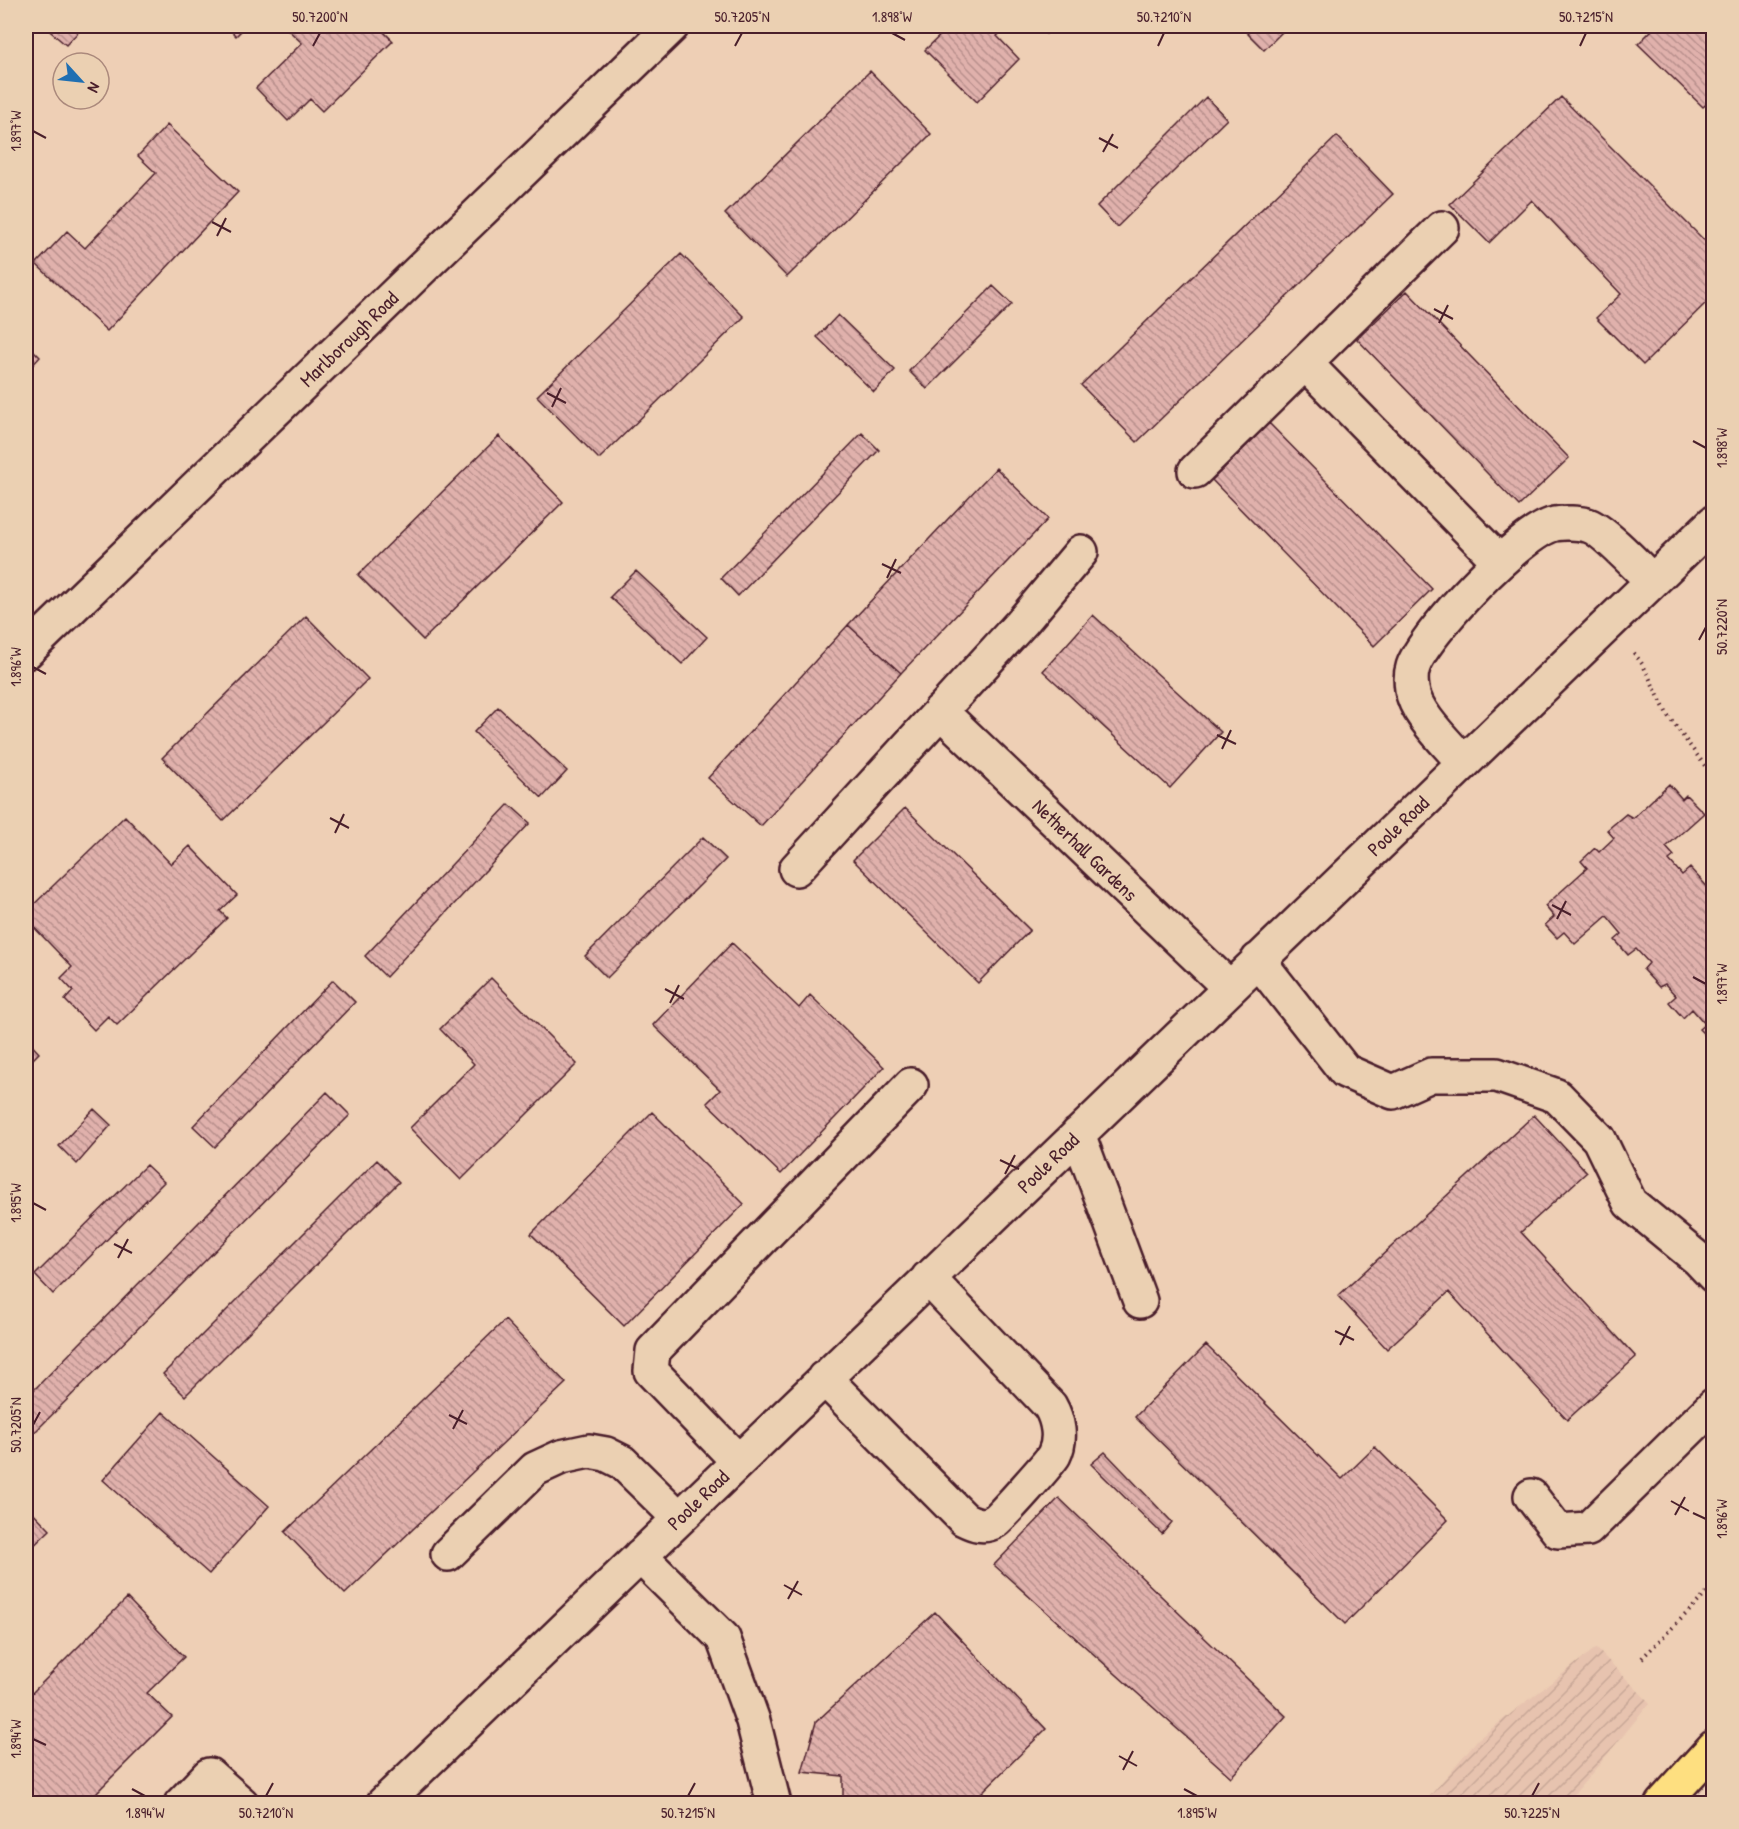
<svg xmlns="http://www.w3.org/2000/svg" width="1739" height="1829" font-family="'Patrick Hand',sans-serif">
<defs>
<pattern id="industrial-furrows" width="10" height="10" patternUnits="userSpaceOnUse" patternTransform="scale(1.5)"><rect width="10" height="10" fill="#e7c3af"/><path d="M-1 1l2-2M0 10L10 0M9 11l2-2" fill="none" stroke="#c8a797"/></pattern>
<pattern id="building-back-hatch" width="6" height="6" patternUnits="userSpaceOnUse" patternTransform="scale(1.5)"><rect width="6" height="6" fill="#e0b1ac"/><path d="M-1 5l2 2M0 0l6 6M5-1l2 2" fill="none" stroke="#b88f8c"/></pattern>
</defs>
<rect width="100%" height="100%" fill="#eecfb5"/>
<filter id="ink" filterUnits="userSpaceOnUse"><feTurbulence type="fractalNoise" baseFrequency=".0167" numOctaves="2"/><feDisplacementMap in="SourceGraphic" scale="12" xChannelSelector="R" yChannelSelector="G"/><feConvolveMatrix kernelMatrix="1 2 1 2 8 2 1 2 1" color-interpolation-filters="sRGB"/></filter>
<g filter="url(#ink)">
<!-- industrial -->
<path fill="url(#industrial-furrows)" d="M 1596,1648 L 1650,1703 L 1567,1803 L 1424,1803 L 1478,1739 Z"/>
<!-- building -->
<path fill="url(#building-back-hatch)" stroke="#4a1f2b" stroke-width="1.5" d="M 44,26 L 84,26 L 66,45 Z
M 226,26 L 246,26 L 236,36 Z
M 284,26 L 384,26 L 381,29 L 393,41 L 322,111 L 310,99 L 288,121 L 256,88 L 302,43 Z
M 950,26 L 1008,26 L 997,36 L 1019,59 L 977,102 L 925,50 Z
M 1038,26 L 1054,26 L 1046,34 Z
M 1240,26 L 1288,26 L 1264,50 Z
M 1656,26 L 1714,26 L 1714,97 L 1703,107 L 1638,44 Z
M 870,71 L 931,134 L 787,277 L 725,214 Z
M 1206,97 L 1227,119 L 1117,227 L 1097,206 Z
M 1561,97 L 1714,250 L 1714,295 L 1643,365 L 1596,318 L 1621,294 L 1532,200 L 1489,243 L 1450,204 Z
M 167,125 L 238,192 L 107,331 L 36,264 L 67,231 L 85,248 L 156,173 L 138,156 Z
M 1337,136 L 1393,194 L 1137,442 L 1081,385 Z
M 681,254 L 744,317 L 599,459 L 537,396 Z
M 993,286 L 1012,304 L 927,389 L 909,371 Z
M 1407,291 L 1569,458 L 1519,506 L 1357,339 Z
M 838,315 L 895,370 L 874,392 L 817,337 Z
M 26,343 L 40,357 L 26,372 Z
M 1269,423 L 1432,589 L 1374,646 L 1212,480 Z
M 862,433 L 879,450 L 738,596 L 721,578 Z
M 499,436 L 563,502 L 423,640 L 358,575 Z
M 996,468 L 1048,519 L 901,673 L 848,625 Z
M 636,571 L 707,637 L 682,664 L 610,597 Z
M 1093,615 L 1221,732 L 1170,788 L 1043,671 Z
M 306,616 L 368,679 L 223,821 L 162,758 Z
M 848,625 L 901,673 L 761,826 L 708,778 Z
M 498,707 L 567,771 L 542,798 L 474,732 Z
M 1669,784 L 1682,799 L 1686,795 L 1704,813 L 1666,847 L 1674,856 L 1669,860 L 1682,875 L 1690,868 L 1714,894 L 1714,899 L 1711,901 L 1714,903 L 1714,1044 L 1699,1029 L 1705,1024 L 1692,1009 L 1683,1018 L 1669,1002 L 1676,996 L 1665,984 L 1659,987 L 1643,970 L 1649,963 L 1636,949 L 1628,955 L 1615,940 L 1622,934 L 1607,916 L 1575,944 L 1564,932 L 1557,938 L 1545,925 L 1554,917 L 1545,906 L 1587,868 L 1581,861 L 1595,848 L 1599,852 L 1614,838 L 1607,830 L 1626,814 L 1633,818 Z
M 509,804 L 530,823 L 386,977 L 365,956 Z
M 905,808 L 1030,930 L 978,983 L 853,860 Z
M 125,816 L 171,864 L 190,846 L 237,895 L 220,911 L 227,918 L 117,1025 L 108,1016 L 94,1030 L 65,1000 L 73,991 L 61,978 L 72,967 L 26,919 L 26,912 Z
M 703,837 L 726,859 L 607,978 L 585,956 Z
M 732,943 L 799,1008 L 810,995 L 884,1067 L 781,1174 L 707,1103 L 720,1090 L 653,1025 Z
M 491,978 L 577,1064 L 461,1180 L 410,1128 L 474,1064 L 440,1029 Z
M 333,980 L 355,1002 L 215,1147 L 193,1126 Z
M 26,1039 L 39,1053 L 26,1066 Z
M 327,1092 L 350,1115 L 35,1432 L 26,1422 L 26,1398 Z
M 94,1109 L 111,1125 L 77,1164 L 59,1146 Z
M 652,1112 L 744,1204 L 624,1326 L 531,1234 Z
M 1534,1115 L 1587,1172 L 1521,1232 L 1636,1357 L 1567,1420 L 1449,1292 L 1387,1349 L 1338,1296 Z
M 377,1160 L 399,1182 L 185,1396 L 163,1374 Z
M 146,1165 L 164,1182 L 53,1294 L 35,1275 Z
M 505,1320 L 566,1383 L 345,1594 L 285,1532 Z
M 1206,1345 L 1342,1479 L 1375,1447 L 1448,1520 L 1345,1624 L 1135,1417 Z
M 163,1412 L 269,1506 L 209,1574 L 103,1480 Z
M 1105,1452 L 1172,1522 L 1162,1534 L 1091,1464 Z
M 1059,1498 L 1286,1716 L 1231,1777 L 994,1565 Z
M 26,1505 L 50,1530 L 26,1553 Z
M 127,1598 L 184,1657 L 147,1693 L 172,1717 L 90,1799 L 94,1804 L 26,1804 L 26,1693 L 29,1696 Z
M 935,1612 L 1046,1729 L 970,1804 L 843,1804 L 843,1776 L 802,1772 L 816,1722 Z"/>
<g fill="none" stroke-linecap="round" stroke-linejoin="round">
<!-- minor casing -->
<g stroke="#4a1f2b" stroke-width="38">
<path id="minor" d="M 1305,363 L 1499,561
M 1195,471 L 1442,228
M 26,652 L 672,26
M 940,711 L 1230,988
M 1464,763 C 1448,744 1415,714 1412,689 C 1411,683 1411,673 1413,667 C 1424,634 1521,531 1555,524 C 1563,522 1579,523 1587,525 C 1601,528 1640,569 1652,581
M 796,869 L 1024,620 L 1081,552
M 1258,960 L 1345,1071 L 1393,1092 L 1431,1075 L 1497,1075 L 1557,1096 L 1599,1139 L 1630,1203 L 1698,1259 L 1714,1276
M 1078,1134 L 1140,1301
M 824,1378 L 964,1519 C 974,1524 984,1528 995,1521 C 1001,1517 1051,1461 1054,1455 C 1062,1439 1058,1420 1050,1406 L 928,1278
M 738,1461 L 651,1371 L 653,1351 L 911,1085
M 1531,1496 L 1558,1531 L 1588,1529 L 1714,1405
M 448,1554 L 535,1469 L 561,1457 L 589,1451 L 606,1454 L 622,1462 L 679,1518
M 640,1556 L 723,1638 L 753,1721 L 774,1804
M 181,1804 L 209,1775 L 242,1804
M 383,1804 L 1714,522"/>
</g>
<!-- highway casing -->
<g stroke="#4a1f2b" stroke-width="38">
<path id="highway" d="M 1662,1804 L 1714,1747"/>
</g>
<!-- path -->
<path stroke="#4a1f2b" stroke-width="4" stroke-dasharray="1.5 4.5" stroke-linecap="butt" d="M 1634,653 L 1643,665 L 1668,716 L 1714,778
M 1642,1658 L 1714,1586"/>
<!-- minor -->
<use href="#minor" stroke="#ebd0b2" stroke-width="33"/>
<!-- highway -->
<use href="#highway" stroke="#fedf80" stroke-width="33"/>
</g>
</g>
<!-- ticks -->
<path fill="none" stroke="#4a1f2b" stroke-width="2" d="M 892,33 L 905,40M 313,46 L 320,33M 735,46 L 742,33M 1158,46 L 1164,33M 1580,46 L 1586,33M 33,131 L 46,138M 1099,138 L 1118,148M 1103,152 L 1113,134M 212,222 L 231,232M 217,236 L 226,218M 1434,309 L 1453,319M 1439,323 L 1448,305M 547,393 L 566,403M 552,407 L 561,388M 1693,441 L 1706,448M 882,564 L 901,573M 887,578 L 896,559M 1699,640 L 1706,627M 33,667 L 46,674M 1217,735 L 1236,744M 1222,749 L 1231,730M 330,818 L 349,828M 335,833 L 344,814M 1552,905 L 1571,915M 1557,919 L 1566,901M 1693,977 L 1706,984M 665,989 L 684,999M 670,1003 L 679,985M 1000,1160 L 1019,1169M 1005,1174 L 1015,1155M 33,1203 L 46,1210M 114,1244 L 132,1253M 118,1258 L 128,1239M 1335,1331 L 1354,1340M 1340,1345 L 1350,1326M 449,1415 L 467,1424M 33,1425 L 40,1412M 453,1429 L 463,1410M 1671,1501 L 1689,1511M 1693,1513 L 1706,1519M 1675,1515 L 1685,1497M 784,1585 L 802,1595M 788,1599 L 798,1581M 33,1739 L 46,1745M 1119,1756 L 1137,1766M 1123,1770 L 1133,1751M 132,1789 L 145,1796M 1184,1789 L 1197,1796M 266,1796 L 273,1783M 688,1796 L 695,1783M 1532,1796 L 1539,1783"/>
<g text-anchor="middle" stroke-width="4.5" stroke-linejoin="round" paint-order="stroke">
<!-- street labels -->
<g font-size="20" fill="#4a1f2b" stroke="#ebd0b2">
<text transform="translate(349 339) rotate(-44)" y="7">Marlborough Road</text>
<text transform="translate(1398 826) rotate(-44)" y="7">Poole Road</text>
<text transform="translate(1085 850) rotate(44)" y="7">Netherhall Gardens</text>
<text transform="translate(1048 1163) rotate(-44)" y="7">Poole Road</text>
<text transform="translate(698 1500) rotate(-44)" y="7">Poole Road</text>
</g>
</g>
<!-- margin -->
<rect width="1739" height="1829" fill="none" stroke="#ebd0b2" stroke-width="66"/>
<!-- north arrow -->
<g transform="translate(81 81) rotate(117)"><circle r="28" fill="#ebd0b2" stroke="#ab897c" stroke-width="1.5"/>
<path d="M0-4.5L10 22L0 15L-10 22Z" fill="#1f6fb2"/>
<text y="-9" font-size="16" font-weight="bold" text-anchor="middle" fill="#4a1f2b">N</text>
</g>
<rect x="33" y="33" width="1673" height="1763" fill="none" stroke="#4a1f2b" stroke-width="2"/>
<g font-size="15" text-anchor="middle" fill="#4a1f2b">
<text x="320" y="22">50.7200°N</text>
<text x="742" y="22">50.7205°N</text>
<text x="892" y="22">1.898°W</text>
<text x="1164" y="22">50.7210°N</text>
<text x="1586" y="22">50.7215°N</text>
<text transform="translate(16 131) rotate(-90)" y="5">1.897°W</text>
<text transform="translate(1722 448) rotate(-90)" y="5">1.898°W</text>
<text transform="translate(1722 627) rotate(-90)" y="5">50.7220°N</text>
<text transform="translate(16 667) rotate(-90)" y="5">1.896°W</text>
<text transform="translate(1722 984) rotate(-90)" y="5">1.897°W</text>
<text transform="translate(16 1203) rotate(-90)" y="5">1.895°W</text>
<text transform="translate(16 1425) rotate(-90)" y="5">50.7205°N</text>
<text transform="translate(1722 1519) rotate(-90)" y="5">1.896°W</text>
<text transform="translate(16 1739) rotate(-90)" y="5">1.894°W</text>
<text x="145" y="1818">1.894°W</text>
<text x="266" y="1818">50.7210°N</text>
<text x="688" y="1818">50.7215°N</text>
<text x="1197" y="1818">1.895°W</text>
<text x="1532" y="1818">50.7225°N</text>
</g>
</svg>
